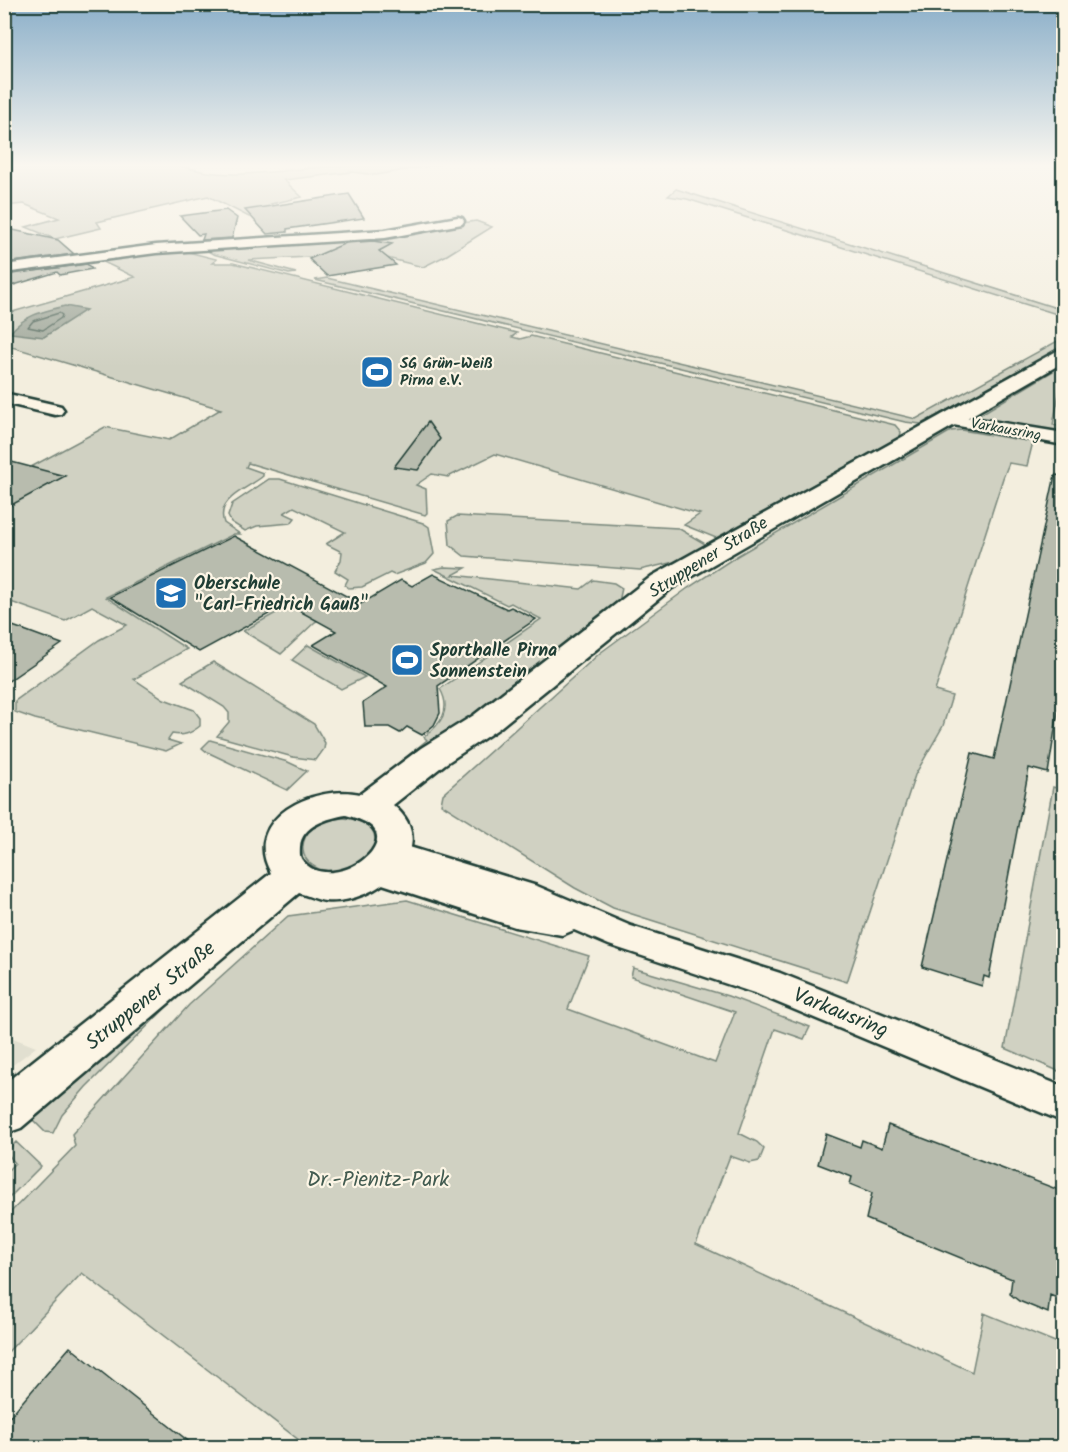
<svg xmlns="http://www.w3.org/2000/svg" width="1068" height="1452" font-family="Kalam,sans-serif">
<rect width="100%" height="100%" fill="#f3eede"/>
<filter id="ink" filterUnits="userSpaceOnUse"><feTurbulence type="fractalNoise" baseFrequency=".0167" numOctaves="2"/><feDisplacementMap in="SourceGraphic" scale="12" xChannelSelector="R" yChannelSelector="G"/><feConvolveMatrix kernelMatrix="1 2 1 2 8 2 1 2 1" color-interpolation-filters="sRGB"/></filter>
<g filter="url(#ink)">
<!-- built -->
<path fill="#e1dfd0" d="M 5,1035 L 36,1047 L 5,1071 L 4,1035 Z"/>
<!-- green -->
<path fill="#d0d1c2" stroke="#78877b" stroke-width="1.5" d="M 4,164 L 176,164 C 227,184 286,168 339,166 C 373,165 407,164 440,164 L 376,175 L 352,172 L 284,180 L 302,197 L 271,204 L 281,212 L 249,217 L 208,196 L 97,222 L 101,228 L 55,239 L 26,227 L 59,218 L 24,204 L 5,206 Z
M 676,189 L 1063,310 L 1063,316 L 687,199 L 668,196 Z
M 476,221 L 492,227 L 447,255 L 423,267 L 371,254 L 248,260 L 296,273 L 289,274 L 213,254 L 206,250 L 210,248 L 354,239 Z
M 176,249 L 216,259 L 216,260 L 212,263 L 233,263 L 517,333 L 512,337 L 520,339 L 531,336 L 576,347 L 895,425 L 901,432 L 900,437 L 716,538 L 684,525 L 700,514 L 495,454 L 448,477 L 432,474 L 416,485 L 426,489 L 427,513 L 425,515 L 248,463 L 246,467 L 263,473 L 263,476 C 248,489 215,498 224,523 L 240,534 L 234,534 L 106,597 L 187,649 L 134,679 L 164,699 L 194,710 L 200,718 L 200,726 C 190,734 184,736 172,734 L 168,740 L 181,744 L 166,751 L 35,719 L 15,712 L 15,701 L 99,640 L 127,625 L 92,606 L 65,621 L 5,600 L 5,481 L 105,427 L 169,440 L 221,409 L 5,345 L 5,314 L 135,277 L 95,258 Z
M 327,278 L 916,419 L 1063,338 L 1063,348 L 921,424 L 905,422 L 315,280 Z
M 1058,368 L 1063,369 L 1063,373 L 1053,425 L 1063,427 L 1063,435 L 979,419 L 976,417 Z
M 961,430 L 1033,442 L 1027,466 L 1009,463 L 1003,478 L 935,691 L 952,696 L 943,726 L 915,775 L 847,982 L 613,908 L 575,888 L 441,804 L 443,794 L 600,653 L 688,588 L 737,556 L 951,431 Z
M 269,479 L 280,479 L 423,523 L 429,527 L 434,554 L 426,563 L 394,575 L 390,573 L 362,587 L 349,588 L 345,585 L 348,579 L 335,571 L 341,560 L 342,552 L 326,544 L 345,532 L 294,507 L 284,513 L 295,518 L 291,523 L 257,526 L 245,531 L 231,522 L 228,516 L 232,504 Z
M 457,516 L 678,528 L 707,545 L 674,562 L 640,570 L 464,556 L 450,545 L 448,521 Z
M 444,567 L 466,568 L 453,575 L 581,589 L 593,580 L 614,583 L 622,588 L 619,602 L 392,779 L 389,771 L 427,740 L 424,737 C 441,724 452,710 440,689 L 541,619 L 511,603 L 507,605 L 434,569 Z
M 349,600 L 315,622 L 281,654 L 243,631 L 298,601 Z
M 308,645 L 365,677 L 341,689 L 292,660 Z
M 213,662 L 314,724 L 325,743 L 324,749 L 316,760 L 293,757 L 217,736 L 229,722 L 229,713 L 224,707 L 182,681 Z
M 210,740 L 288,762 L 307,771 L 287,790 L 207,752 L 202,748 Z
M 1053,787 L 1064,790 L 1063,1073 L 1005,1048 Z
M 343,818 C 404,823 367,880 323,870 C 299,864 296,839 316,825 C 324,820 334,819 343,818 Z
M 407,900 L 589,956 L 568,1009 L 715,1063 L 735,1012 L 631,977 L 633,968 L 728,996 L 810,1027 L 804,1039 L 775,1029 L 739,1133 L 757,1142 L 764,1149 L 759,1161 L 750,1163 L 730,1156 L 696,1244 L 972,1372 L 984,1313 L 1060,1344 L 1062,1339 L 1063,1339 L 1063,1447 L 308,1447 L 82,1273 L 5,1355 L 5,1218 L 75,1146 L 72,1134 L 189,1005 L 288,916 Z
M 203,971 L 86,1087 L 62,1115 L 53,1133 L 45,1132 L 30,1117 Z
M 16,1142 L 41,1166 L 5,1202 L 5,1173 L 15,1163 L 6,1152 Z"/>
<!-- water -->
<path fill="#a0a89b" stroke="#6c7d72" stroke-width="1.5" d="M 65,306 L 86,310 L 44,337 L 10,333 C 24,315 44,311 65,306 Z"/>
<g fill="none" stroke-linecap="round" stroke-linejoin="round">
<!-- shore -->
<path stroke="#53685d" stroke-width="1.5" d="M 59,313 L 62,315 L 61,318 L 43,330 L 28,327 L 33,321 Z"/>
</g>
<!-- building -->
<path fill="#b8bcae" stroke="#1f3d34" stroke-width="1.5" d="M 349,194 L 364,218 L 287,229 L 287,232 L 267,234 L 245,210 Z
M 226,210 L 237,218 L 232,238 L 202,240 L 204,234 L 198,235 L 180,216 Z
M 4,228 L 58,240 L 74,254 L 4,263 Z
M 373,241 L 392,244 L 379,251 L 396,265 L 327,276 L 309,259 L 346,243 Z
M 87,264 L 92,269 L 60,275 L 57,272 L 4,288 L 4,275 Z
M 428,422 L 440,439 L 418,470 L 394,467 Z
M 4,460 L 65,476 L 4,509 Z
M 1055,475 L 1064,476 L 1064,674 L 1048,773 L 1029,768 L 989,978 L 984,976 L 982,986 L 922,967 L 972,753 L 994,759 Z
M 234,536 L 361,604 L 401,580 L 412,586 L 433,574 L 507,609 L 511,607 L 536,619 L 438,686 L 440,713 L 434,725 L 422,735 L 407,727 L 400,733 L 389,727 L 365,727 L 363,703 L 387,687 L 313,645 L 336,631 L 287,604 L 199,652 L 110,597 Z
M 4,623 L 24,630 L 62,644 L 4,684 Z
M 888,1125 L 1064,1192 L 1064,1301 L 1050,1295 L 1048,1313 L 1019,1301 L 1010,1294 L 1012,1279 L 866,1219 L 872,1193 L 850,1184 L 852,1177 L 818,1164 L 826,1134 L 860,1147 L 862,1140 L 882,1148 Z
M 70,1347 L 197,1448 L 4,1448 L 4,1423 Z"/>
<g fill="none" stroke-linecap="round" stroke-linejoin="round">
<!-- street casing -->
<g stroke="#1f3d34" stroke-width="5">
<path id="street" d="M 458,217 L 462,218 L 464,221 L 462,224 L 385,238 L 156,253 L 4,273 L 4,265 L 156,245 L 385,230 Z
M 4,393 L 61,406 L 64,410 L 61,414 L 55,415 L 4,403 Z
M 948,414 L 1064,433 L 1064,445 L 942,423 L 939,419 L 942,415 Z
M 393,842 L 537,886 L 631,926 L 780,973 L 1064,1087 L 1064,1122 L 757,994 L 609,945 L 574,930 L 562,935 L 515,927 L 367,879 L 362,871 L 367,863 L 382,861 L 378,853 L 382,845 Z"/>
</g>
<!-- secondary casing -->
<g stroke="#1f3d34" stroke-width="5">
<path id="secondary" d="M 1064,347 L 1064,362 L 672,588 L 498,729 L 445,764 L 393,805 C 446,849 375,906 325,901 C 317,900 307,895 299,893 L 21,1128 L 4,1134 L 4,1084 L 271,873 C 240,818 315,784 360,794 L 421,748 L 474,715 L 652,576 ZM 346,815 C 363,820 388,828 372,851 C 358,870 319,883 302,860 C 299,856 300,851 300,847 C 301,825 329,818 346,815 Z"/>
</g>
<!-- street -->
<use href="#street" fill="#fcf5e5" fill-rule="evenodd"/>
<!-- secondary -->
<use href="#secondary" fill="#fcf5e5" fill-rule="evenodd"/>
</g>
</g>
<!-- sky -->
<linearGradient id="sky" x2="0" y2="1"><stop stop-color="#8bafc9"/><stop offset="0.45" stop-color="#faf7f0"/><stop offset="1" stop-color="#faf7f0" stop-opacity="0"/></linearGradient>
<rect width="1068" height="367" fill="url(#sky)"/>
<!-- icons -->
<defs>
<g id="stadium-square" transform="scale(1.725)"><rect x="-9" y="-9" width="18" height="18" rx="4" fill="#1f6fb2" stroke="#fcf5e5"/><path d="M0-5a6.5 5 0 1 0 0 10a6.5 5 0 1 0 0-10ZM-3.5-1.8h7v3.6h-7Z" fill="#fff"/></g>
<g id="school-square" transform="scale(1.725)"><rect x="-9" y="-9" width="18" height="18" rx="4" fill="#1f6fb2" stroke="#fcf5e5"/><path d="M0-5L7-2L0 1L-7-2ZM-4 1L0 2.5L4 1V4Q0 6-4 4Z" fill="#fff"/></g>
</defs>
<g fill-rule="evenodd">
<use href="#stadium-square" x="377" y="372"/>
<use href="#school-square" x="171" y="593"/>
<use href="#stadium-square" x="407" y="660"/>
</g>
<g text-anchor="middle" stroke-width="4.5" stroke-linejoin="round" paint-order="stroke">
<!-- far-poi labels -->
<g font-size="15" font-weight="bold" fill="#1f3d34" stroke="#fcf5e5" text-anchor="start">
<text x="400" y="368">SG Grün-Weiß<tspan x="400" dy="17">Pirna e.V.</tspan></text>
</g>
<!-- far-street labels -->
<g font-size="15" fill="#1f3d34" stroke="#fcf5e5">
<text transform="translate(1006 429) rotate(10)" y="5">Varkausring</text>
</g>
<!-- street labels -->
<g font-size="18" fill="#1f3d34" stroke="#fcf5e5">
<text transform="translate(708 557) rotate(-32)" y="6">Struppener Straße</text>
</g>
<!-- poi labels -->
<g font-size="18" font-weight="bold" fill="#1f3d34" stroke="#fcf5e5" text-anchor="start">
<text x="194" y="589">Oberschule<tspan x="194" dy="21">"Carl-Friedrich Gauß"</tspan></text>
<text x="430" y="656">Sporthalle Pirna<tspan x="430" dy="21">Sonnenstein</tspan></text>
</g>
<!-- near-street labels -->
<g font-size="21" fill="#1f3d34" stroke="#fcf5e5">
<text transform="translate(150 995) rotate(-39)" y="7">Struppener Straße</text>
<text transform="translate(841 1012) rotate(22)" y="7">Varkausring</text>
</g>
<!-- near-park labels -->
<g font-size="21" fill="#425b50" stroke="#fcf5e5">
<text x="378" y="1186">Dr.-Pienitz-Park</text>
</g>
</g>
<!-- margin -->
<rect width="1068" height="1452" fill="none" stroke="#fcf5e5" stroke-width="24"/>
<rect x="12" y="12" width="1044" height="1428" fill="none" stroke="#1f3d34" stroke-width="2" filter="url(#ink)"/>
</svg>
